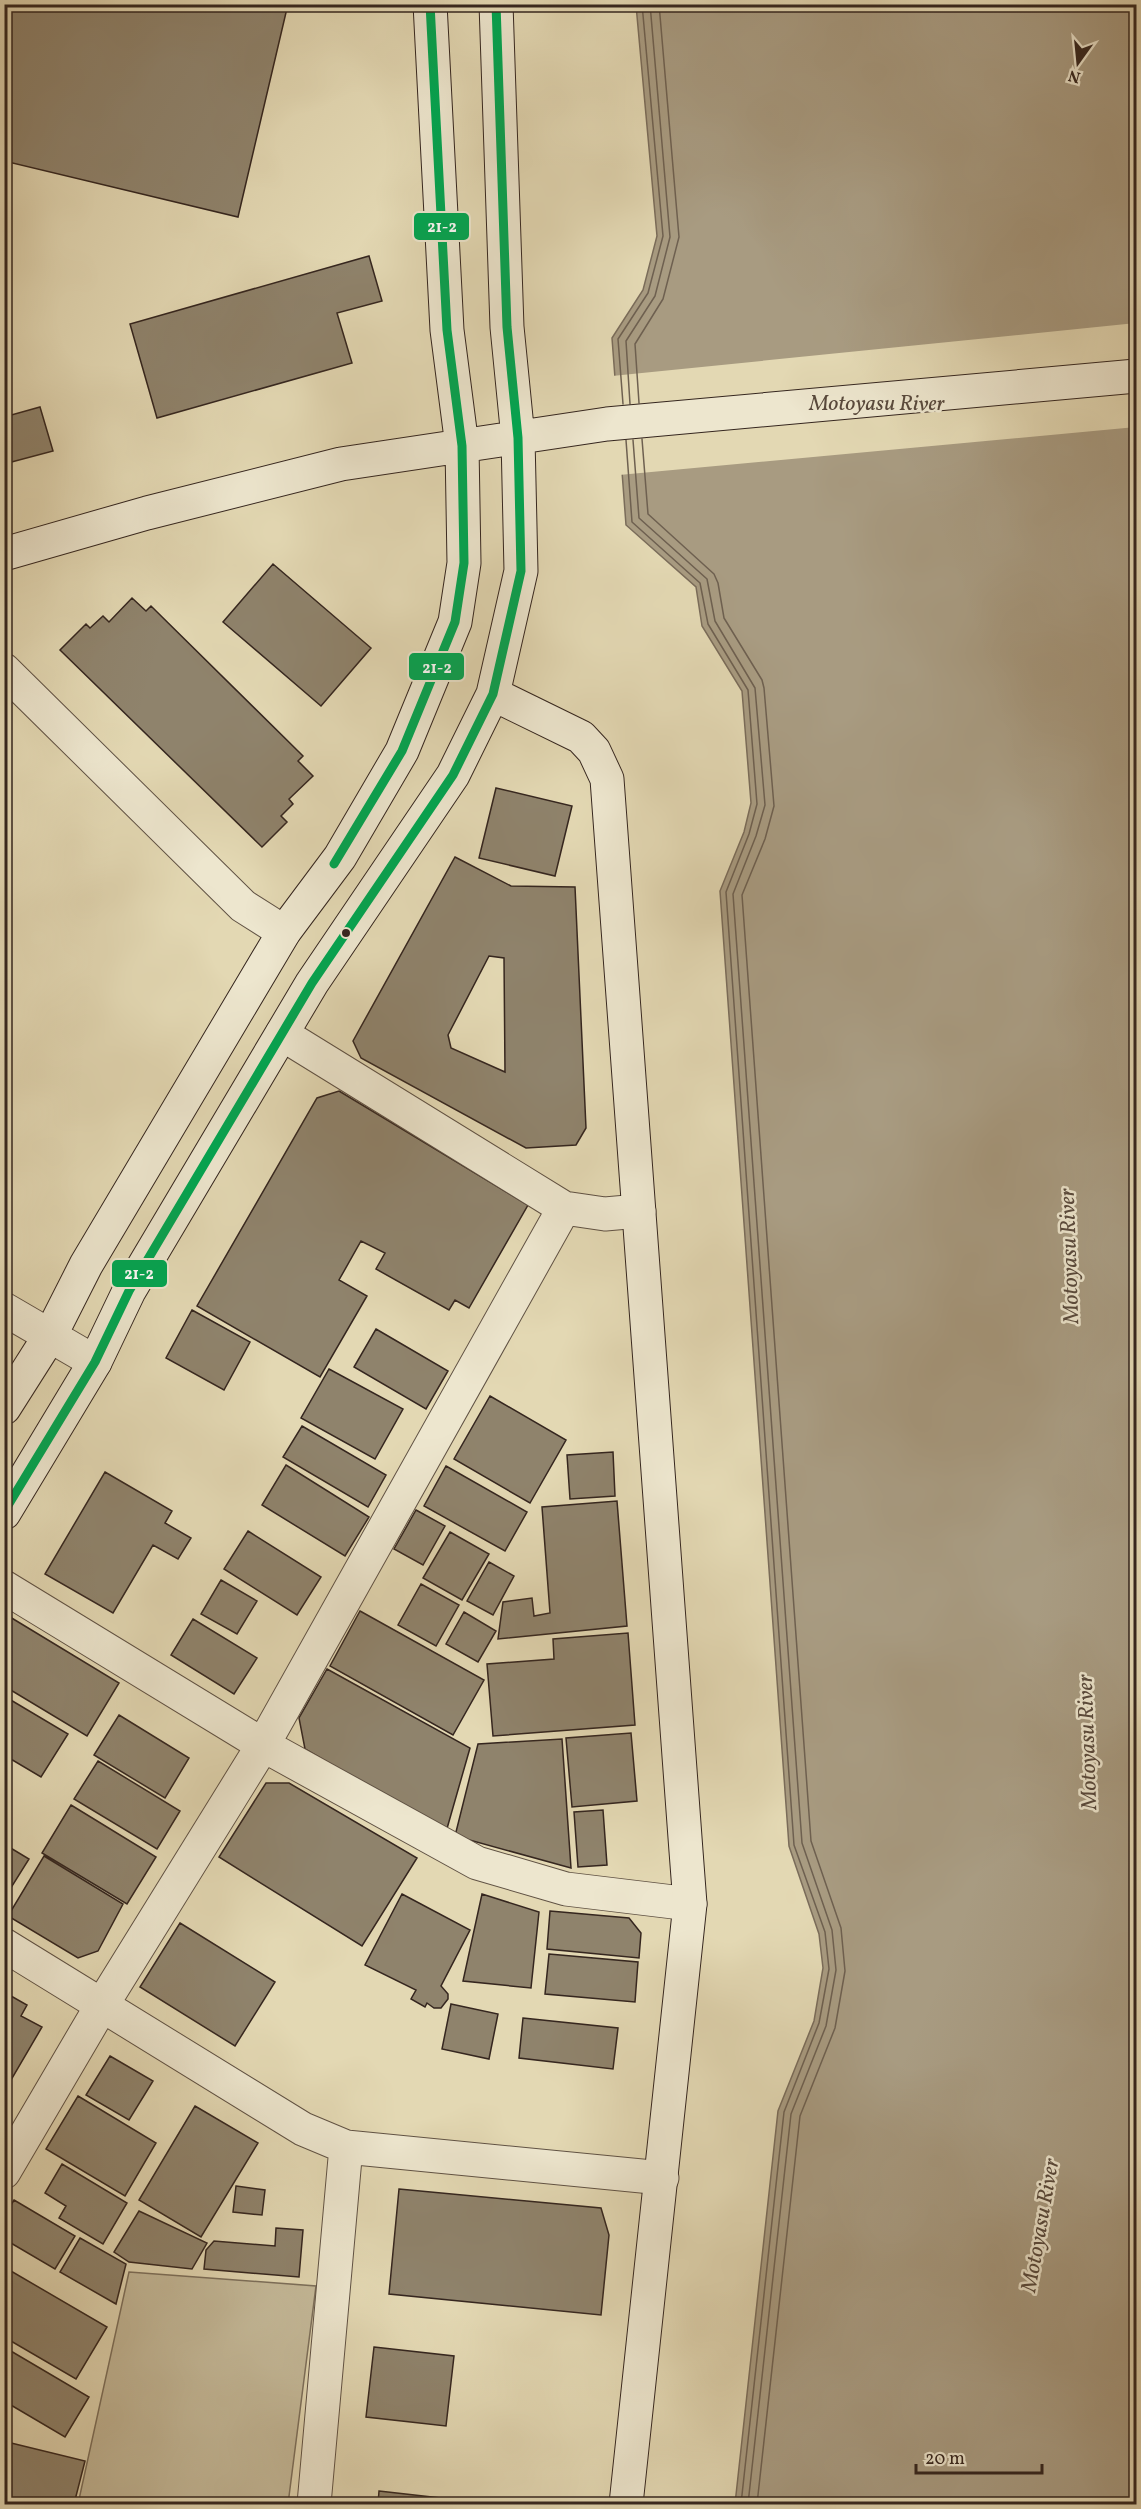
<svg xmlns="http://www.w3.org/2000/svg" width="1141" height="2509" font-family="Vollkorn,serif">
<rect width="100%" height="100%" fill="#e3d8b3"/>
<filter id="stains"><feTurbulence type="fractalNoise" baseFrequency=".00333" numOctaves="4"/><feColorMatrix values="0 0 0 0 .2 0 0 0 0 .09 0 0 0 0 .02 0 0 0 .5 -.17"/></filter>
<radialGradient id="worn" r=".72"><stop offset=".6" stop-color="#630" stop-opacity="0"/><stop offset="1" stop-color="#630" stop-opacity=".3"/></radialGradient>
<!-- green -->
<path fill="#c5ba9a" stroke="#7d705c" stroke-width="1.5" d="M 129,2272 L 316,2286 L 288,2504 L 78,2504 Z"/>
<!-- water -->
<path fill="#a89b81" stroke="#7a6c5a" stroke-width="1.5" d="M 636,5 L 1136,5 L 1136,2504 L 735,2504 L 778,2111 L 814,2021 L 823,1968 L 819,1934 L 789,1846 L 720,891 L 744,832 L 751,803 L 742,691 L 702,626 L 696,587 L 626,525 L 612,338 L 643,290 L 657,236 Z"/>
<!-- pier -->
<path fill="#e3d8b3" d="M 1136,323 L 1136,427 L 619,475 L 612,376 Z"/>
<g fill="none" stroke-linecap="round" stroke-linejoin="round">
<!-- shore -->
<path stroke="#6e6050" stroke-width="1.5" d="M 639,403 L 635,344 L 663,299 L 679,237 L 659,4
M 623,404 L 618,339 L 648,293 L 663,236 L 642,4
M 630,404 L 626,341 L 655,296 L 670,237 L 650,4
M 642,439 L 648,514 L 714,574 L 718,583 L 724,618 L 762,680 L 764,688 L 774,806 L 765,839 L 742,895 L 811,1841 L 841,1928 L 845,1971 L 835,2028 L 800,2116 L 757,2504
M 626,440 L 632,522 L 700,583 L 708,624 L 748,690 L 757,804 L 749,834 L 726,892 L 794,1845 L 825,1932 L 829,1969 L 819,2023 L 784,2112 L 741,2504
M 633,440 L 639,518 L 707,579 L 715,621 L 755,688 L 765,805 L 756,836 L 733,894 L 802,1843 L 832,1930 L 836,1970 L 826,2026 L 791,2114 L 748,2504"/>
</g>
<!-- building -->
<path fill="#8f836c" stroke="#35261f" stroke-width="1.5" fill-rule="evenodd" d="M 4,4 L 288,4 L 238,217 L 4,161 Z
M 369,256 L 382,301 L 337,313 L 352,363 L 157,418 L 130,324 Z
M 40,407 L 53,451 L 4,464 L 4,417 Z
M 273,564 L 371,648 L 321,706 L 223,622 Z
M 132,598 L 146,611 L 151,606 L 303,756 L 298,761 L 313,776 L 289,799 L 293,804 L 281,816 L 287,822 L 262,847 L 60,650 L 86,624 L 90,628 L 103,616 L 109,622 Z
M 496,788 L 572,806 L 555,876 L 479,858 Z
M 455,857 L 511,886 L 575,887 L 586,1128 L 576,1145 L 526,1148 L 361,1058 L 353,1041 ZM 489,956 L 504,958 L 505,1072 L 451,1048 L 448,1035 Z
M 339,1091 L 528,1205 L 469,1308 L 455,1300 L 449,1310 L 376,1269 L 385,1253 L 361,1241 L 339,1280 L 367,1296 L 320,1377 L 197,1306 L 317,1098 Z
M 192,1310 L 250,1342 L 224,1390 L 166,1358 Z
M 376,1329 L 448,1371 L 426,1409 L 354,1367 Z
M 329,1369 L 403,1409 L 375,1459 L 301,1418 Z
M 490,1396 L 566,1440 L 530,1503 L 454,1459 Z
M 302,1426 L 386,1475 L 368,1507 L 283,1457 Z
M 613,1452 L 615,1496 L 570,1499 L 567,1455 Z
M 286,1465 L 369,1517 L 345,1556 L 262,1505 Z
M 446,1466 L 527,1512 L 505,1551 L 424,1506 Z
M 105,1472 L 172,1511 L 165,1523 L 191,1538 L 178,1559 L 153,1545 L 113,1613 L 45,1574 Z
M 617,1501 L 627,1626 L 498,1639 L 503,1602 L 532,1598 L 534,1616 L 550,1613 L 542,1507 Z
M 416,1510 L 445,1526 L 423,1565 L 394,1549 Z
M 248,1531 L 321,1577 L 297,1615 L 224,1569 Z
M 450,1532 L 489,1554 L 462,1600 L 423,1578 Z
M 489,1562 L 514,1576 L 493,1615 L 467,1601 Z
M 221,1580 L 257,1601 L 237,1634 L 201,1614 Z
M 421,1584 L 459,1605 L 436,1646 L 398,1625 Z
M 360,1611 L 484,1680 L 453,1735 L 330,1666 Z
M 464,1612 L 496,1631 L 478,1662 L 446,1644 Z
M 10,1617 L 119,1683 L 87,1736 L 4,1686 L 4,1625 Z
M 193,1619 L 257,1658 L 234,1694 L 171,1655 Z
M 628,1633 L 635,1725 L 493,1736 L 487,1664 L 554,1659 L 553,1639 Z
M 327,1669 L 470,1748 L 446,1832 L 305,1749 L 299,1718 Z
M 4,1696 L 68,1734 L 41,1777 L 4,1755 Z
M 119,1715 L 189,1758 L 165,1798 L 94,1755 Z
M 631,1733 L 637,1801 L 572,1807 L 566,1738 Z
M 562,1739 L 571,1868 L 455,1836 L 478,1744 Z
M 98,1761 L 180,1811 L 157,1849 L 74,1799 Z
M 266,1783 L 289,1783 L 417,1858 L 362,1946 L 219,1857 Z
M 71,1805 L 156,1857 L 127,1904 L 42,1853 Z
M 603,1810 L 607,1865 L 578,1867 L 574,1812 Z
M 4,1844 L 29,1859 L 4,1899 Z
M 44,1856 L 123,1904 L 98,1951 L 78,1958 L 8,1916 Z
M 402,1894 L 470,1930 L 441,1986 L 448,1994 L 448,1999 L 441,2008 L 434,2008 L 427,2003 L 425,2007 L 411,1999 L 416,1990 L 365,1965 Z
M 482,1894 L 539,1912 L 531,1988 L 463,1981 Z
M 550,1911 L 629,1918 L 641,1933 L 639,1958 L 547,1949 Z
M 180,1923 L 275,1982 L 235,2046 L 140,1987 Z
M 549,1954 L 638,1962 L 635,2002 L 545,1994 Z
M 4,1992 L 27,2005 L 21,2016 L 42,2027 L 4,2092 Z
M 451,2004 L 498,2014 L 489,2059 L 442,2049 Z
M 523,2018 L 618,2028 L 613,2069 L 519,2058 Z
M 110,2056 L 153,2081 L 129,2120 L 86,2095 Z
M 78,2096 L 156,2143 L 125,2196 L 46,2149 Z
M 195,2106 L 258,2143 L 201,2237 L 139,2200 Z
M 62,2164 L 127,2203 L 103,2244 L 59,2218 L 66,2206 L 45,2193 Z
M 236,2186 L 265,2190 L 262,2215 L 233,2212 Z
M 399,2189 L 601,2208 L 609,2235 L 601,2315 L 389,2294 Z
M 14,2200 L 75,2236 L 55,2269 L 4,2239 L 4,2217 Z
M 139,2211 L 207,2243 L 192,2269 L 129,2262 L 114,2252 Z
M 276,2228 L 303,2230 L 299,2277 L 204,2269 L 206,2250 L 214,2241 L 275,2246 Z
M 80,2238 L 126,2264 L 116,2304 L 60,2272 Z
M 4,2267 L 107,2327 L 76,2379 L 4,2337 Z
M 4,2347 L 89,2397 L 65,2437 L 4,2401 Z
M 374,2347 L 454,2356 L 446,2426 L 366,2417 Z
M 7,2442 L 85,2461 L 74,2504 L 4,2504 L 4,2452 Z
M 379,2491 L 458,2500 L 458,2504 L 378,2504 Z"/>
<g fill="none" stroke-linecap="round" stroke-linejoin="round">
<!-- street casing -->
<g stroke="#605244" stroke-width="35">
<path id="street" d="M 4,670 L 243,906 L 284,932
M 282,1034 L 564,1208 L 605,1214 L 639,1211
M 4,1309 L 95,1362
M 4,1587 L 263,1745 L 477,1863 L 566,1889 L 690,1904
M 4,1945 L 303,2129 L 346,2147 L 662,2178
M 4,2172 L 102,2005 L 263,1745 L 564,1208
M 314,2504 L 346,2147"/>
</g>
<!-- secondary casing -->
<g stroke="#35261f" stroke-width="35">
<path id="secondary" d="M 4,554 L 147,513 L 341,464 L 607,424 L 1136,376
M 493,694 L 581,737 L 594,751 L 607,779 L 686,1851 L 690,1904 L 626,2504
M 4,1408 L 51,1334 L 86,1265 L 284,932 L 340,857 L 402,751 L 455,622 L 464,563 L 462,446 L 447,330 L 430,4
M 4,1513 L 95,1362 L 129,1291 L 312,983 L 453,775 L 493,694 L 521,571 L 518,438 L 507,327 L 496,4"/>
</g>
<!-- street -->
<use href="#street" stroke="#ede6ce" stroke-width="33"/>
<!-- secondary -->
<use href="#secondary" stroke="#ede6ce" stroke-width="33"/>
<!-- bus-1 casing -->
<g stroke="#ede6ce" stroke-width="14">
<path id="bus-1" d="M 334,864 L 402,751 L 455,622 L 464,563 L 462,446 L 447,330 L 430,4
M 4,1512 L 95,1362 L 129,1291 L 312,983 L 453,775 L 493,694 L 521,571 L 518,438 L 507,327 L 496,4"/>
</g>
<!-- bus-1 -->
<use href="#bus-1" stroke="#00a651" stroke-width="9"/>
</g>
<!-- markers -->
<circle fill="#35261f" stroke="#ede6ce" stroke-width="2" cx="346" cy="933" r="5"/>
<g text-anchor="middle" stroke-width="5" stroke-linejoin="round" paint-order="stroke">
<!-- water labels -->
<g font-size="22" font-style="italic" fill="#58493c" stroke="#ede6ce">
<text x="877" y="410">Motoyasu River</text>
<text transform="translate(1068 1256) rotate(-92)" y="8">Motoyasu River</text>
<text transform="translate(1086 1742) rotate(-92)" y="8">Motoyasu River</text>
<text transform="translate(1039 2225) rotate(-80)" y="8">Motoyasu River</text>
</g>
</g>
<g stroke="#ede6ce" stroke-width="2">
<rect x="413" y="212" width="57" height="29" rx="6" fill="#00a651"/>
<rect x="408" y="652" width="57" height="29" rx="6" fill="#00a651"/>
<rect x="111" y="1259" width="57" height="29" rx="6" fill="#00a651"/>
</g>
<g font-size="16" text-anchor="middle" font-weight="bold" fill="#fff">
<text x="442" y="232">21-2</text>
<text x="437" y="673">21-2</text>
<text x="139" y="1279">21-2</text>
</g>
<!-- margin -->
<rect width="1141" height="2509" fill="none" stroke="#e3d8b3" stroke-width="24"/>
<rect x="6" y="6" width="1129" height="2497" fill="none" stroke="#35261f" stroke-width="3"/>
<rect x="12" y="12" width="1117" height="2485" fill="none" stroke="#35261f" stroke-width="1.5"/>
<!-- north arrow -->
<g transform="translate(1078 63) rotate(195)" stroke="#ede6ce" stroke-width="4.5" paint-order="stroke">
<path d="M0-4.5L10 22L0 15L-10 22Z" fill="#35261f"/>
<text y="-9" font-size="16" font-weight="bold" text-anchor="middle" fill="#35261f">N</text>
</g>
<!-- scale -->
<path d="M916 2464v9h126v-9" fill="none" stroke="#35261f" stroke-width="3"/>
<text x="925" y="2464" font-size="18" fill="#35261f" stroke="#ede6ce" stroke-width="4.5" paint-order="stroke">20 m</text>
<rect width="100%" height="100%" filter="url(#stains)"/>
<rect width="100%" height="100%" fill="url(#worn)"/>
</svg>
